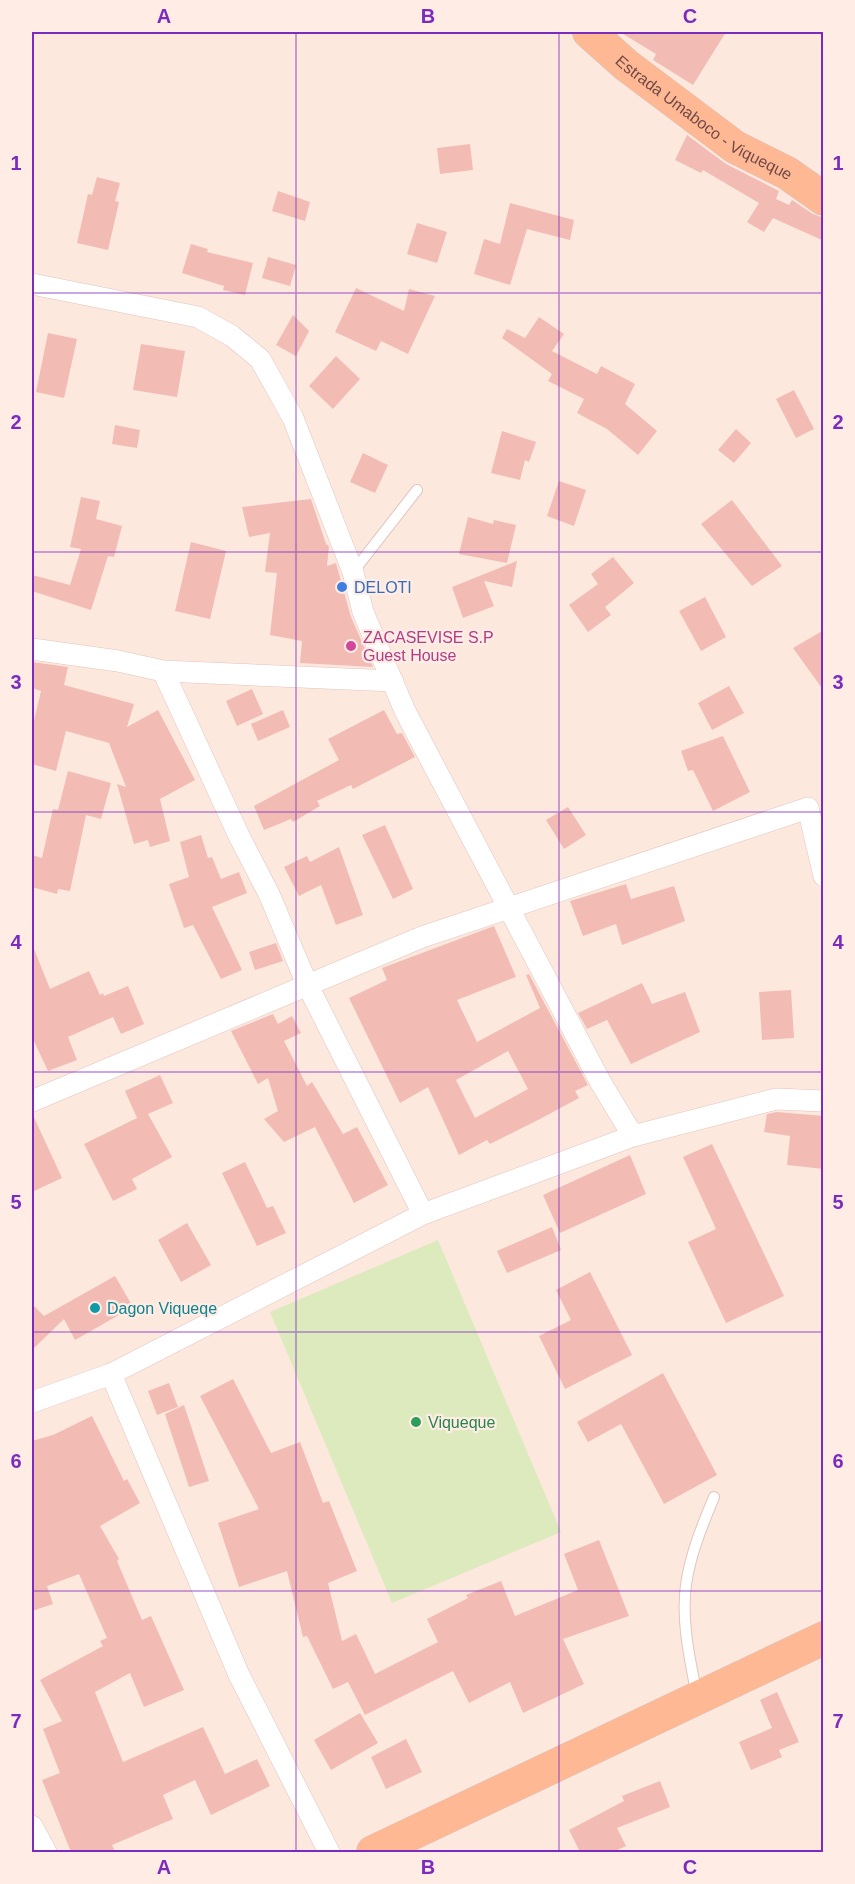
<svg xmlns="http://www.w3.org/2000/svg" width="855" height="1884" font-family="Helvetica,sans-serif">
<rect width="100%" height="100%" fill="#fde8de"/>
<!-- green -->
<path fill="#dceabd" d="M 438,1240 L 561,1532 L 392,1603 L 270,1312 Z"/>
<!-- building -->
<path fill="#f2bcb5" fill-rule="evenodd" d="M 620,32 L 726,32 L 693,85 L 653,60 L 656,54 Z
M 687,135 L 726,164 L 779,191 L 776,199 L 789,205 L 792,200 L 813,214 L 824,218 L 824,241 L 773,218 L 764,232 L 747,222 L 759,203 L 703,170 L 701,173 L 675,160 Z
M 470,144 L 473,170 L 440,174 L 437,148 Z
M 97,177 L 120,183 L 115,201 L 119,202 L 108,250 L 77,243 L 88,194 L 92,195 Z
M 278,191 L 310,202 L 305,221 L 272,211 Z
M 510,203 L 574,220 L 570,240 L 527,229 L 510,285 L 474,274 L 484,239 L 500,244 Z
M 417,223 L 447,232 L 437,263 L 407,254 Z
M 191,244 L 208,249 L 207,252 L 253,263 L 245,295 L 223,290 L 224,286 L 182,273 Z
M 268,257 L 296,265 L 290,286 L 262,278 Z
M 356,288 L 404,311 L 409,289 L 435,296 L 408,354 L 381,341 L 376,351 L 335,332 Z
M 293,315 L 309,331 L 296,356 L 276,345 Z
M 539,317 L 564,334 L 552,351 L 597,374 L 601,366 L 635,384 L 625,404 L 657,431 L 638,455 L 607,429 L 577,413 L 584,399 L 548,381 L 552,374 L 502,338 L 507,329 L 525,338 Z
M 48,333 L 77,339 L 64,398 L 36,392 Z
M 141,344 L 185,351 L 177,397 L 133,390 Z
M 336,356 L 360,379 L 333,409 L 309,386 Z
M 794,390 L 814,429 L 796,438 L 776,399 Z
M 115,425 L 140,430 L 137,448 L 112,444 Z
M 736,429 L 751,443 L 734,463 L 718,450 Z
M 502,431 L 536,442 L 529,462 L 525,460 L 520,480 L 491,473 Z
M 363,453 L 388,465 L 375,493 L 350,482 Z
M 559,481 L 586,490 L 574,526 L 547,516 Z
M 81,497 L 100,501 L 96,519 L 122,526 L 114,557 L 108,556 L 91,610 L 32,591 L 32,575 L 70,585 L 81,549 L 70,547 Z
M 311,499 L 326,544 L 329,546 L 327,566 L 336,563 L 351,617 L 373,667 L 300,663 L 302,641 L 270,635 L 277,573 L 265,572 L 270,533 L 249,537 L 242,507 Z
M 732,500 L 782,566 L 752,586 L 701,524 Z
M 468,517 L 493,524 L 494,520 L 516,525 L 507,563 L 459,554 Z
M 191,542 L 226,551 L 210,619 L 175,611 Z
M 613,557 L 634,583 L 605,607 L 611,615 L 588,632 L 569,605 L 598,584 L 591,574 Z
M 517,561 L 512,587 L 484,581 L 494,606 L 463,618 L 452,587 Z
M 705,597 L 726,637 L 701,651 L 679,611 Z
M 824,630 L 824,691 L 793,648 Z
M 32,662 L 68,667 L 64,685 L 134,704 L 127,727 L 158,710 L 195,780 L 160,799 L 170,841 L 150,847 L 148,840 L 134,844 L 117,784 L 126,787 L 109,743 L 66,731 L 56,771 L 32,764 L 32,729 L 41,691 L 32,688 Z
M 729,686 L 744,713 L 712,730 L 698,703 Z
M 252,689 L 263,714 L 237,726 L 226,701 Z
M 283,710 L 290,727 L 258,741 L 251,724 Z
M 384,710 L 397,734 L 402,733 L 415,757 L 353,789 L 351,785 L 317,801 L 320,806 L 293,822 L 291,819 L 264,830 L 254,806 L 339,760 L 328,739 Z
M 723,736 L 750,792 L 713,811 L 693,770 L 688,771 L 681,751 Z
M 68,771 L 111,783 L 101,819 L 86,815 L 70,891 L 58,889 L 57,894 L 32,887 L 32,855 L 42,858 L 53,809 L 58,810 Z
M 568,807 L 586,835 L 564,849 L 546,820 Z
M 385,825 L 413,889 L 393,899 L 362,835 Z
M 201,835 L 208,858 L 212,857 L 221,879 L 239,872 L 247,893 L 212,907 L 242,970 L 221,979 L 193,925 L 184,928 L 169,884 L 189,877 L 180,842 Z
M 339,847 L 363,915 L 336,925 L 321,885 L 299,896 L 284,867 L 307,856 L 310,862 Z
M 626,884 L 631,899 L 674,886 L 685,921 L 622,945 L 616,924 L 583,936 L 570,901 Z
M 494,926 L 516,977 L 457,1000 L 477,1042 L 540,1008 L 526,975 L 529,974 L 588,1085 L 575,1091 L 579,1098 L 540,1119 L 490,1144 L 487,1140 L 459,1155 L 428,1087 L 400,1103 L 349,998 L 387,980 L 382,968 ZM 508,1051 L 528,1089 L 475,1118 L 456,1080 Z
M 276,943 L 283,961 L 255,970 L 249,952 Z
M 32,944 L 50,989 L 89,971 L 100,995 L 103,993 L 104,996 L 128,986 L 144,1024 L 121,1034 L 113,1017 L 68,1037 L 77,1060 L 48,1071 L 32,1037 Z
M 642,983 L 652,1004 L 685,992 L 700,1032 L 631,1064 L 607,1020 L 587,1029 L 578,1013 Z
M 791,990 L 794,1038 L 762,1040 L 759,992 Z
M 273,1014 L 278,1024 L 292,1016 L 301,1033 L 284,1041 L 307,1086 L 312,1082 L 343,1134 L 357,1127 L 388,1185 L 354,1203 L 315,1127 L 284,1142 L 264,1119 L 278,1111 L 268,1078 L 258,1084 L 231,1031 Z
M 160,1075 L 173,1103 L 148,1114 L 172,1157 L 132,1179 L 137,1189 L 113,1201 L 84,1144 L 137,1118 L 125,1091 Z
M 777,1112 L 824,1116 L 824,1169 L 787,1165 L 790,1136 L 764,1132 L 767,1114 Z
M 32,1113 L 62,1178 L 32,1192 Z
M 712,1144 L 784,1296 L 726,1323 L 688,1242 L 716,1229 L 683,1157 Z
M 630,1155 L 646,1194 L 560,1233 L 543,1195 Z
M 245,1162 L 267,1208 L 273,1206 L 286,1233 L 257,1246 L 222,1173 Z
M 187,1223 L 211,1265 L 181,1282 L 158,1240 Z
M 552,1227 L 561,1250 L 507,1273 L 497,1251 Z
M 590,1272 L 632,1355 L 565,1389 L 539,1336 L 571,1320 L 556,1290 Z
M 115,1276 L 133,1307 L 75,1340 L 64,1319 L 32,1350 L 32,1304 L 44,1316 Z
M 663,1373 L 717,1475 L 664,1504 L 621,1424 L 588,1442 L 577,1422 Z
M 233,1379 L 271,1453 L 300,1442 L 323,1503 L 329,1501 L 357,1571 L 328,1583 L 342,1641 L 356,1634 L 375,1674 L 438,1642 L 427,1619 L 468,1598 L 466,1595 L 501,1581 L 515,1616 L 578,1590 L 564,1554 L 599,1540 L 629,1616 L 563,1639 L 584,1684 L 523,1713 L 510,1682 L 469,1703 L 453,1671 L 365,1715 L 348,1682 L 333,1689 L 307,1636 L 303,1637 L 287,1571 L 239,1587 L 218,1523 L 259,1509 L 200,1396 Z
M 169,1383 L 178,1407 L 157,1415 L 148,1391 Z
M 184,1405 L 209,1481 L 189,1487 L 165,1414 Z
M 92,1416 L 124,1481 L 127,1479 L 140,1503 L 100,1526 L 119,1559 L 117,1561 L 142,1620 L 151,1616 L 184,1690 L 144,1707 L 130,1673 L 95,1692 L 123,1762 L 203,1727 L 225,1774 L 257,1759 L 270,1786 L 211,1815 L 195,1780 L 163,1795 L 173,1819 L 112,1845 L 115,1852 L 71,1852 L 42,1780 L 60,1773 L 43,1729 L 62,1721 L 40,1680 L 103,1646 L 100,1641 L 107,1638 L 79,1574 L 47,1586 L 53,1604 L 32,1611 L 32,1441 L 53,1435 Z
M 777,1692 L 799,1742 L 779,1750 L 782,1757 L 751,1770 L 739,1742 L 772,1728 L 760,1700 Z
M 360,1713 L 378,1743 L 331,1770 L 314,1740 Z
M 406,1739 L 422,1772 L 386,1789 L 371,1757 Z
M 660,1781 L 670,1807 L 617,1828 L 626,1846 L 613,1852 L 580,1852 L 569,1830 L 624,1801 L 622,1796 Z"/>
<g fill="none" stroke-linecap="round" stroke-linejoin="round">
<!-- lane casing -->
<g stroke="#e2c4bd" stroke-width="12">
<path id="lane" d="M 353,572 L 417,490
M 697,1696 C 690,1660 681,1621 686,1585 C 690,1555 702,1526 714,1497"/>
</g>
<!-- street casing -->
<g stroke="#e2c4bd" stroke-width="22">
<path id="street" d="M 32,284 L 198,317 L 232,336 L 260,359 L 293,418 L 353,572 L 363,612 L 405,711 L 601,1083 L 633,1136
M 32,649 L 118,661 L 163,671 L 393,681
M 163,671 L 239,836 L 269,894 L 307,984 L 423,1214
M 32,1101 L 422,937 L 808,808 L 824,876
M 111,1374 L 239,1675 L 329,1852
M 32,1402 L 111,1374 L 423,1214 L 633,1136 L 776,1099 L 824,1101
M 32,1826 L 46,1852"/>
</g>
<!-- primary casing -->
<g stroke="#d5c8c8" stroke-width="34">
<g id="primary">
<path id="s1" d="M 589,32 L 626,65 L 735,147 L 787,173 L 824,199"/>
<path d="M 373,1852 L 824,1638"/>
</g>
</g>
<!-- lane -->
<use href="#lane" stroke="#fff" stroke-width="10"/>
<!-- street -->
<use href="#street" stroke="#fff" stroke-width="21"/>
<!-- primary -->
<use href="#primary" stroke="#feb894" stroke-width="33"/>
</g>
<!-- grid -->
<path fill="none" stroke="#7b2cbf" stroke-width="1.5" stroke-opacity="0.55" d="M 296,32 L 296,1852M 559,32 L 559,1852M 32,293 L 824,293M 32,552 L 824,552M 32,812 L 824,812M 32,1072 L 824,1072M 32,1332 L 824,1332M 32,1591 L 824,1591"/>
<!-- markers -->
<circle fill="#3f7fe0" stroke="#ffede5" stroke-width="2" cx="342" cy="587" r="6"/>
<circle fill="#d1479c" stroke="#ffede5" stroke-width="2" cx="351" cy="646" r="6"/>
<circle fill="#0f9aa8" stroke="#ffede5" stroke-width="2" cx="95" cy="1308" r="6"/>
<circle fill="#2e9e5b" stroke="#ffede5" stroke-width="2" cx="416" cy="1422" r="6"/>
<g text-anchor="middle" stroke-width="4.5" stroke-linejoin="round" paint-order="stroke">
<!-- street labels -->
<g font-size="16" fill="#724946" stroke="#ffede5">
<text dy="6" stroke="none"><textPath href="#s1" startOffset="144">Estrada Umaboco - Viqueque</textPath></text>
</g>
<!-- shop labels -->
<g font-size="16" fill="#366cbe" stroke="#ffede5" text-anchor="start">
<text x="354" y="593">DELOTI</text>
</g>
<!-- hotel labels -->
<g font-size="16" fill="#b23c85" stroke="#ffede5" text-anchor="start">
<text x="363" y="643">ZACASEVISE S.P<tspan x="363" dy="18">Guest House</tspan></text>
</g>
<!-- culture labels -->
<g font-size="16" fill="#0d838f" stroke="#ffede5" text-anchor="start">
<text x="107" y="1314">Dagon Viqueqe</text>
</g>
<!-- leisure labels -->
<g font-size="16" fill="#27864d" stroke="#ffede5" text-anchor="start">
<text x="428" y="1428">Viqueque</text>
</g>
</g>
<!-- border -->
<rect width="855" height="1884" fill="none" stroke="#ffede5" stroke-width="66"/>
<rect x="33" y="33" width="789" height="1818" fill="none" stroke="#7b2cbf" stroke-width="2"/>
<g font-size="20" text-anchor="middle" font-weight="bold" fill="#7b2cbf">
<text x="164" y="23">A</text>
<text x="428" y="23">B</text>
<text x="690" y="23">C</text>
<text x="16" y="170">1</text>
<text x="838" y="170">1</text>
<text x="16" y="429">2</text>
<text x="838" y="429">2</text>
<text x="16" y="689">3</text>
<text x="838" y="689">3</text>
<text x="16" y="949">4</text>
<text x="838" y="949">4</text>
<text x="16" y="1209">5</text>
<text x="838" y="1209">5</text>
<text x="16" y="1468">6</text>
<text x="838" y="1468">6</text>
<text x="16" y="1728">7</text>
<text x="838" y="1728">7</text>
<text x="164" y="1874">A</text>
<text x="428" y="1874">B</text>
<text x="690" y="1874">C</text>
</g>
</svg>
